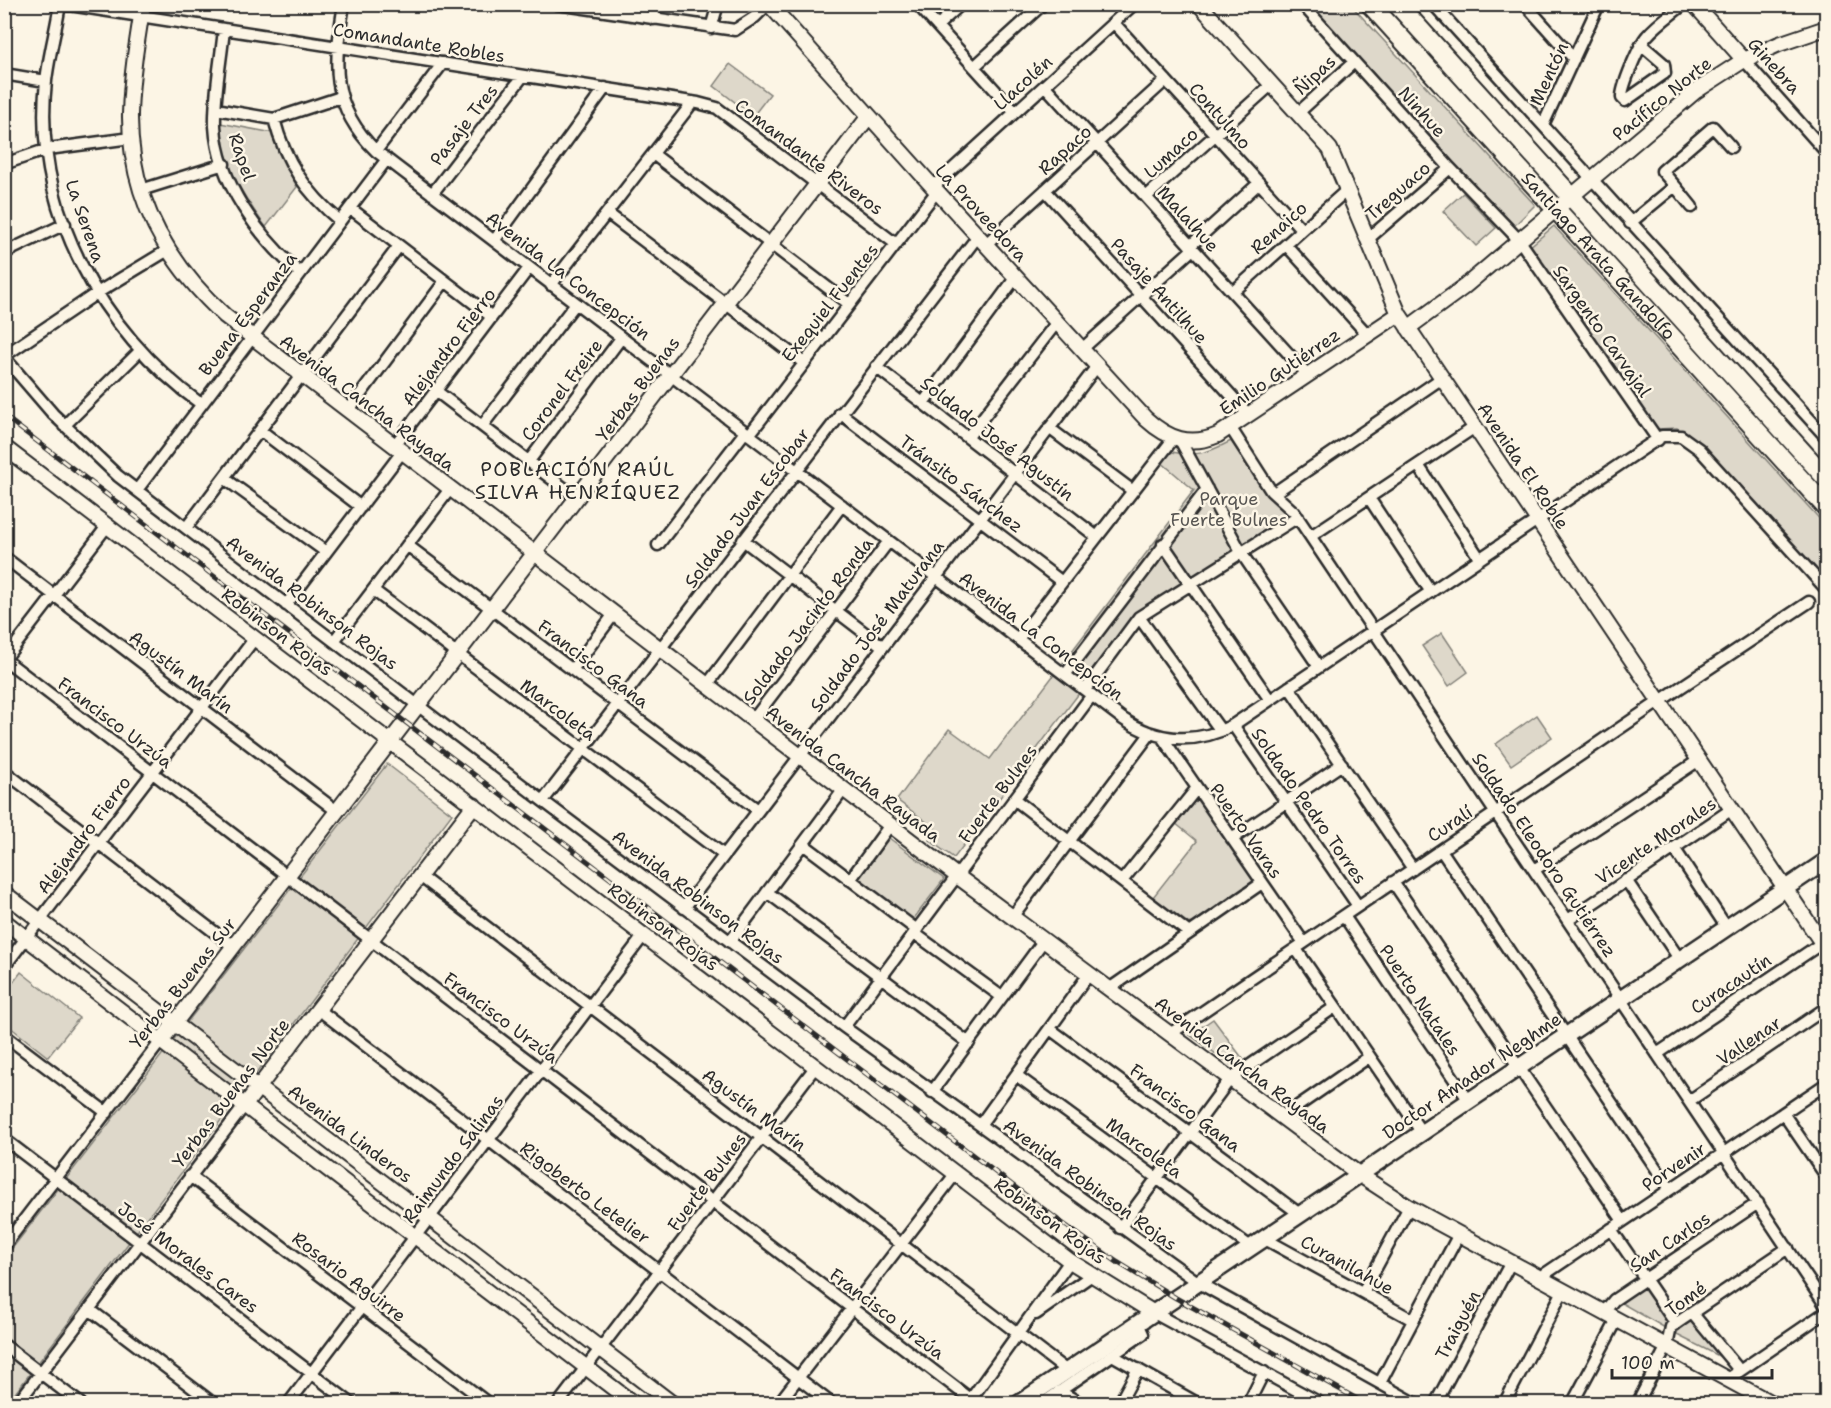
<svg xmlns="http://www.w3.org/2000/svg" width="1831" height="1408" font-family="'Shantell Sans',sans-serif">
<rect width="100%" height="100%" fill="#fcf5e5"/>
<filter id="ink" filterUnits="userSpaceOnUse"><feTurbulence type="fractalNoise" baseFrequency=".0167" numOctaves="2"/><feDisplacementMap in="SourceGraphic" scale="12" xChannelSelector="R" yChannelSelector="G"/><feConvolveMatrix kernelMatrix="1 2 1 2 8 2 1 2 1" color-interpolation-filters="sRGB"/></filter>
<g filter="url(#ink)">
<!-- green -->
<path fill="#ded8ca" stroke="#84827a" stroke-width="1.5" d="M 1305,5 L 1351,5 L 1535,205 L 1512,228 Z
M 730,64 L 770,94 L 753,116 L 714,86 Z
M 220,123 L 273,133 L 283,160 L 297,187 L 266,227 C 242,195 223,164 220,123 Z
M 1463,193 L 1496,228 L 1476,246 L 1443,211 Z
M 1554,226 L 1826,526 L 1826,580 L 1699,442 L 1677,428 L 1657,429 L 1653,426 L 1528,248 Z
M 1231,441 L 1268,495 L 1288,513 L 1285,519 L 1137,617 L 954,858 L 929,840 L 937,830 L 897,800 L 949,729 L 990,759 L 1194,490 L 1160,461 L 1167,451 C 1195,457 1206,454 1231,441 Z
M 1442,633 L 1468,672 L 1449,686 L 1422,646 Z
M 1537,715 L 1552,737 L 1511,765 L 1496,744 Z
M 387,764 L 452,814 L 7,1404 L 4,1403 L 4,1259 Z
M 1195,797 L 1202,803 L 1256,883 L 1195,924 L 1188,923 L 1153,897 L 1197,841 L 1175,823 Z
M 889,838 L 944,879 L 912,921 L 858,879 Z
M 21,972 L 79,1018 L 48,1057 L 5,1023 L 5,993 Z
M 1213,1019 L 1243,1059 L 1234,1067 L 1190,1035 Z
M 1642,1281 L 1673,1323 L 1667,1329 L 1616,1300 Z
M 1693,1319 L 1721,1357 L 1677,1335 L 1678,1331 Z"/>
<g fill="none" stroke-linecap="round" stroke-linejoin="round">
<!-- minor casing -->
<g stroke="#2b2b2b" stroke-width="15">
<path id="minor" d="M 60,4 C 56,30 49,55 46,81 C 32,208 101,332 201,404
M 63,4 L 698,103 L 717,108 L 896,244
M 344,4 C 334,64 329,105 376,151 L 1123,719 C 1157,742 1196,745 1233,725 L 1662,436 L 1681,436 L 1699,449 L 1826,589
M 557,4 L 735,30 L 755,17 L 768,4
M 917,4 L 1015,112
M 1302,4 L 1450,168 L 1520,241 L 1658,440
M 1433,4 L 1826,437
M 1525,4 L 1574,59
M 653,19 L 655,4
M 1114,23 L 1302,230
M 937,26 L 961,4
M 711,28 L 718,4
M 224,29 C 221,61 214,94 215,126 C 218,183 259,237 300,273
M 1642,45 L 1664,64 L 1665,73 L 1625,101 L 1622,98 C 1621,88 1639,45 1647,36 C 1657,24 1672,14 1684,4
M 1744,60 L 1826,152
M 974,67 L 1043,4
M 4,74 L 46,81
M 1045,86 L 1308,375
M 216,109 L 274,119 L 341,97
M 1298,113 L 1354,62
M 274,119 C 285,161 306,193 340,221
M 1543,125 L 1599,4
M 376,151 L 443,63
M 653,154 L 849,304
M 4,164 L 48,149 L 131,138
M 1675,186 L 1692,207
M 933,187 L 1134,4
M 141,190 L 224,164
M 1045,190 L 1249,415
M 432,194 L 523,76
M 1146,197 L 1271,85
M 350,208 L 492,317
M 607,213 L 804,363
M 1630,223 L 1675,186 L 1662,171 L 1713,127 L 1731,147
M 1368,239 L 1450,168
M 494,241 L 605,88
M 986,244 L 1166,80
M 1286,245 L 1368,335
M 1190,246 L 1259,183
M 4,253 L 65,224
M 551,285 L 693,102
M 1233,292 L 1348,189
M 1082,349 L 1193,249
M 4,356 L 97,293 L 168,250
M 4,357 L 53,414 L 118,476 L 543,801 L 844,1027 L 1199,1283 L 1417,1404
M 876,367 L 1097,537
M 436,391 L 577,498
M 923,403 L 1016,277
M 348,411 L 445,281
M 840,413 L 1062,582
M 64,426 L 140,351
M 482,426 L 576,303
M 1230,427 L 1271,491 L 1294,512 L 1826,1306
M 1049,428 L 1133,491
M 260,430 L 361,507
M 749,435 L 937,191
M 968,437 L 1057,322
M 1180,440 L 1242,554 L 1319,667
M 394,446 L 529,268
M 529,461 L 621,338
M 1418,465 L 1480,559
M 224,478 L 326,552
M 137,490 L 387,159
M 1274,493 L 1442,378
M 1369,498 L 1431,592
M 186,528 L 399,246
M 1311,536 L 1475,427
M 743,540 L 882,646
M 1163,544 L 1270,700
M 407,545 L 758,810
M 658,545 L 745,432
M 4,557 L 338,812
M 373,590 L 724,855
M 286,605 L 402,452
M 1139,617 L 1221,731
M 1018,639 L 1174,438
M 334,641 L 450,489
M 4,659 L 977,1404
M 4,660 L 108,525
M 572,670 L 614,614
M 1065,675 L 1207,489
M 707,685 L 842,505
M 1289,687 L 1413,869
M 1085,690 L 1139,617 L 1298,517
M 753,720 L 889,541
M 1233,725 L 1358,906
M 1162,737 L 1304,943
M 4,771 L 234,947
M 1014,799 L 1189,933
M 543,801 L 978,236
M 1232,839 L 1342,764
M 803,844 L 917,930
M 1674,848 L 1727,928
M 1441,850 L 1670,1189
M 1534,870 L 1699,760
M 420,876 L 1067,1371
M 850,880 L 890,825
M 1626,880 L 1680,960
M 1122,881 L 1197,788
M 1393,882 L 1623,1221
M 767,892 L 969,1043
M 684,908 L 1097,366
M 1344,916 L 1469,1101
M 1012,917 L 1150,734
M 1568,920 L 1732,809
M 914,933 L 1002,997
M 730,942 L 844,789
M 1296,949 L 1422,1133
M 4,967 L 255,638
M 1109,989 L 1262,883
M 318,1009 L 832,1404
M 844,1027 L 1092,695
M 1050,1029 L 1301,1215
M 1170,1034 L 1660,701 L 1809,602
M 4,1035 L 107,1113
M 1657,1054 L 1822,943
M 1016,1075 L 1252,1248
M 932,1092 L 1044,940
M 1689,1101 L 1826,1008
M 1783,1113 L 1826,1176
M 1282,1117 L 1369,1057
M 980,1125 L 1089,974
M 4,1139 L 352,1404
M 190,1176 L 489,1404
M 1120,1228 L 1230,1079 L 1335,1007
M 1611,1229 L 1676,1324
M 1265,1239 L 1413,1320
M 4,1246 L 161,1041
M 1539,1278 L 1826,1084
M 1363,1292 L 1409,1207
M 89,1309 L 214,1404
M 1604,1312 L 1614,1300 L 1758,1203
M 1154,1313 L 1322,1404
M 1692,1313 L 1740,1371
M 1036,1314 L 1092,1275
M 4,1345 L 81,1404
M 1112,1355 L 1199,1404
M 1728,1379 L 1826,1312
M 1380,1383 L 1459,1234
M 1059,1391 L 1082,1404
M 971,1399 L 1070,1261
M 17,1404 L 245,1105
M 288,1404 L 644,935
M 558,1404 L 816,1066
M 778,1404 L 956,1173
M 1041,1404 L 1143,1334 L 1138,1323
M 1119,1404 L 1138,1369
M 1248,1404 L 1264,1372
M 1435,1404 L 1511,1262
M 1504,1404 L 1563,1291
M 1572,1404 L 1617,1320
M 1637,1404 L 1667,1346 L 1671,1327 L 1788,1248"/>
</g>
<!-- tertiary casing -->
<g stroke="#2b2b2b" stroke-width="18">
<path id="tertiary" d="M 143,4 C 137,41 131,77 130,114 C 129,196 166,262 225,316 L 957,876 L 1360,1175 L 1409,1207 L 1773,1404
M 769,4 L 933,187 L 1146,419 C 1168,439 1190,447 1218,435 L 1399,314
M 1199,4 L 1330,149 L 1399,314 L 1826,949
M 1694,4 L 1744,60
M 1408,328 L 1464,287 L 1696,91 L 1744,60 L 1779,44 L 1826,28
M 4,447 L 1070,1261 L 1154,1313
M 4,893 L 673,1404
M 4,921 L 634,1404
M 161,1041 L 869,116
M 245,1105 L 474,805"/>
</g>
<!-- secondary casing -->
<g stroke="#2b2b2b" stroke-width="20">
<path id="secondary" d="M 1018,1404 L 1826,861"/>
</g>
<!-- primary casing -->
<g stroke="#2b2b2b" stroke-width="22">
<g id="primary">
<path id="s1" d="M 1370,4 L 1826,507"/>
<path d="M 1397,4 L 1826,478"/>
</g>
</g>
<!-- minor -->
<use href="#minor" stroke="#fcf5e5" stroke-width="10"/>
<!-- tertiary -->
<use href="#tertiary" stroke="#fcf5e5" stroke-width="14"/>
<!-- secondary -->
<use href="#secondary" stroke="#fcf5e5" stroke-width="15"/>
<!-- primary -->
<use href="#primary" stroke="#fcf5e5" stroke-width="18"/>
<!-- rail casing -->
<g stroke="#2b2b2b" stroke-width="5">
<path id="rail" d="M 4,416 L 1058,1220 L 1117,1262 L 1176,1298 L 1366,1404"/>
</g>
<!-- rail -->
<use href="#rail" stroke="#fcf5e5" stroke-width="3" stroke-dasharray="9" stroke-linecap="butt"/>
</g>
</g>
<g text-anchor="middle" stroke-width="5" stroke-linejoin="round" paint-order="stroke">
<!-- street labels -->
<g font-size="18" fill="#2b2b2b" stroke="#fcf5e5">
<text transform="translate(419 43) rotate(9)" y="6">Comandante Robles</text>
<text transform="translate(1774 66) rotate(48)" y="6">Ginebra</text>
<text transform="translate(1549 74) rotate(-65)" y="6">Mentón</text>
<text transform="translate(1315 75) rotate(-43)" y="6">Ñipas</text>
<text transform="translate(1023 83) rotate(-42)" y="6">Llacolén</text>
<text transform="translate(1662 99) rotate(-39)" y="6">Pacífico Norte</text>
<text transform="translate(1422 112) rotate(48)" y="6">Ninhue</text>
<text transform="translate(1220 116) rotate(48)" y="6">Contulmo</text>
<text transform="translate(464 125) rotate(-52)" y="6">Pasaje Tres</text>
<text transform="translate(1065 150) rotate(-42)" y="6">Rapaco</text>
<text transform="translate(1171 153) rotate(-42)" y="6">Lumaco</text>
<text transform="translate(242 157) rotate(71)" y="6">Rapel</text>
<text transform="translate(809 157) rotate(37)" y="6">Comandante Riveros</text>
<text transform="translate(1398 191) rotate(-41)" y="6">Treguaco</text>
<text transform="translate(981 213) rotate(47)" y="6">La Proveedora</text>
<text transform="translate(1188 219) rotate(48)" y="6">Malalhue</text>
<text transform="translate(85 221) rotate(71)" y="6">La Serena</text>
<text transform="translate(1279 228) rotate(-42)" y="6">Renaico</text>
<text dy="6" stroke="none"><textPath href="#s1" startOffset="340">Santiago Arata Gandolfo</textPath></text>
<text transform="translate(568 276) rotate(37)" y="6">Avenida La Concepción</text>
<text transform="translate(1159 291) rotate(48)" y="6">Pasaje Antilhue</text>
<text transform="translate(830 303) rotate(-52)" y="6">Exequiel Fuentes</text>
<text transform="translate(248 314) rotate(-53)" y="6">Buena Esperanza</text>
<text transform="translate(1602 331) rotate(55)" y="6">Sargento Carvajal</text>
<text transform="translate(449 347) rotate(-53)" y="6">Alejandro Fierro</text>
<text transform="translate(1280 372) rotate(-34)" y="6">Emilio Gutiérrez</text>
<text transform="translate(638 389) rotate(-53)" y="6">Yerbas Buenas</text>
<text transform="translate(562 390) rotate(-53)" y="6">Coronel Freire</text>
<text transform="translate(367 403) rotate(37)" y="6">Avenida Cancha Rayada</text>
<text transform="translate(997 439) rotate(38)" y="6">Soldado José Agustín</text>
<text transform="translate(1523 466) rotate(56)" y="6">Avenida El Roble</text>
<text transform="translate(961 484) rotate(37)" y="6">Tránsito Sánchez</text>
<text transform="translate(747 508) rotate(-53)" y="6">Soldado Juan Escobar</text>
<text transform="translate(312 603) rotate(37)" y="6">Avenida Robinson Rojas</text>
<text transform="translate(808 621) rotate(-53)" y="6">Soldado Jacinto Ronda</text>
<text transform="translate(877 626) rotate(-53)" y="6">Soldado José Maturana</text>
<text transform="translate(277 632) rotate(37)" y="6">Robinson Rojas</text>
<text transform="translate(1041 636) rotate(37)" y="6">Avenida La Concepción</text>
<text transform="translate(593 664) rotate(37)" y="6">Francisco Gana</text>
<text transform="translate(181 672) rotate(37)" y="6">Agustín Marín</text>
<text transform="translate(558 710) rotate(37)" y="6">Marcoleta</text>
<text transform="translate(115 723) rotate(37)" y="6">Francisco Urzúa</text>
<text transform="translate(853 774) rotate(37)" y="6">Avenida Cancha Rayada</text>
<text transform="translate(998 794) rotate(-53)" y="6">Fuerte Bulnes</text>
<text transform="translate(1309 806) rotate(55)" y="6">Soldado Pedro Torres</text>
<text transform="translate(1450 824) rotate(-34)" y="6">Curalí</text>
<text transform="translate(1246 831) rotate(55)" y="6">Puerto Varas</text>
<text transform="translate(84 835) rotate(-53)" y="6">Alejandro Fierro</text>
<text transform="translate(1656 841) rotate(-34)" y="6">Vicente Morales</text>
<text transform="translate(1544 855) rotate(56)" y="6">Soldado Eleodoro Gutiérrez</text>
<text transform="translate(698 897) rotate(37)" y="6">Avenida Robinson Rojas</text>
<text transform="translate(663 927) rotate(37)" y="6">Robinson Rojas</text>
<text transform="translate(183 983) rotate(-52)" y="6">Yerbas Buenas Sur</text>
<text transform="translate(1731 984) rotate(-34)" y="6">Curacautín</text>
<text transform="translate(1420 1000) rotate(56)" y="6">Puerto Natales</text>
<text transform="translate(501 1018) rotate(37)" y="6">Francisco Urzúa</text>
<text transform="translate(1749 1041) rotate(-34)" y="6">Vallenar</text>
<text transform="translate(1242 1065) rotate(37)" y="6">Avenida Cancha Rayada</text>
<text transform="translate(1472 1076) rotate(-34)" y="6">Doctor Amador Neghme</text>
<text transform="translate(231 1093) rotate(-53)" y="6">Yerbas Buenas Norte</text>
<text transform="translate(1185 1108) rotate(37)" y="6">Francisco Gana</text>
<text transform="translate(754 1110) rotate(37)" y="6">Agustín Marín</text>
<text transform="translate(350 1134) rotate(37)" y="6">Avenida Linderos</text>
<text transform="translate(1144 1148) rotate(36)" y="6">Marcoleta</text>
<text transform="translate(453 1159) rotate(-53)" y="6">Raimundo Salinas</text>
<text transform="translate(1674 1167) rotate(-34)" y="6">Porvenir</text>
<text transform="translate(707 1182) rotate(-53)" y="6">Fuerte Bulnes</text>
<text transform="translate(1090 1185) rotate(36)" y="6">Avenida Robinson Rojas</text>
<text transform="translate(585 1193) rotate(37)" y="6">Rigoberto Letelier</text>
<text transform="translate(1050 1221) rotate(36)" y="6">Robinson Rojas</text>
<text transform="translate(1670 1242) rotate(-34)" y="6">San Carlos</text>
<text transform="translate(188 1258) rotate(37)" y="6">José Morales Cares</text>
<text transform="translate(1347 1265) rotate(29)" y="6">Curanilahue</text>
<text transform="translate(349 1277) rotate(37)" y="6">Rosario Aguirre</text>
<text transform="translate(1686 1299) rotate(-36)" y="6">Tomé</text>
<text transform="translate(887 1314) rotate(37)" y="6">Francisco Urzúa</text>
<text transform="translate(1458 1325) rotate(-62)" y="6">Traiguén</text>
</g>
<!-- park labels -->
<g font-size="18" fill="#585653" stroke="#fcf5e5">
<text x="1229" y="505">Parque<tspan x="1229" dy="21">Fuerte Bulnes</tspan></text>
</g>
<!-- neighbourhood labels -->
<g font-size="20" letter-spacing="1.5" fill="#2b2b2b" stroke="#fcf5e5">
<text x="578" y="476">POBLACIÓN RAÚL<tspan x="578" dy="23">SILVA HENRÍQUEZ</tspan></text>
</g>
</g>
<!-- margin -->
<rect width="1831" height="1408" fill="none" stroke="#fcf5e5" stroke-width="24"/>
<rect x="12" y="12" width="1807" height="1384" fill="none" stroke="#2b2b2b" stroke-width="2" filter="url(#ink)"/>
<!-- scale -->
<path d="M1612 1369v9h160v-9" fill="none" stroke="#2b2b2b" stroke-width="3"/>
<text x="1621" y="1369" font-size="18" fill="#2b2b2b" stroke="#fcf5e5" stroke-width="4.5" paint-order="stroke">100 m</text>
</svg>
